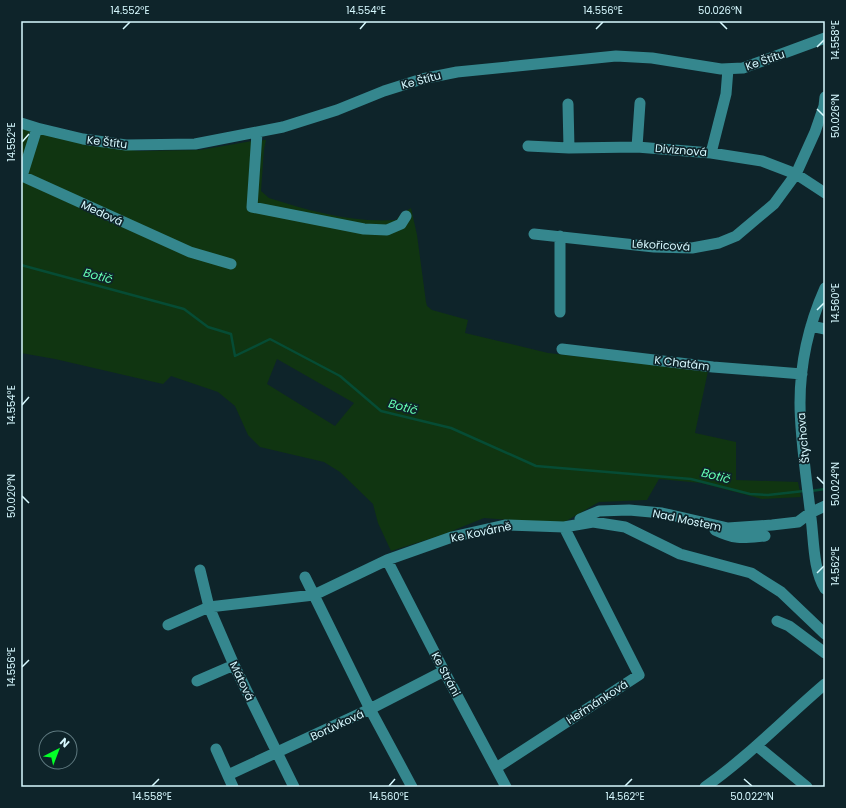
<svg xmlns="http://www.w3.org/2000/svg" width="846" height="808" font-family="Poppins,sans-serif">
<rect width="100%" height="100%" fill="#0e242a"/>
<!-- green -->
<path fill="#103511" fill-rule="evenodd" d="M 21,128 L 93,145 L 139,151 L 200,150 L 252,141 L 266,140 L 264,149 L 261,191 L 269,198 C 310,211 352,223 396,220 L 401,214 L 411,208 L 417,235 L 426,302 L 427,306 L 432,310 L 468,320 L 465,333 L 548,353 L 708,371 L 695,433 L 736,442 L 736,480 L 798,482 L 801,497 L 762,499 L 701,483 L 659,479 L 647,500 L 599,502 L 561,524 L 484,518 L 442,535 L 391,551 L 378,523 L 373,504 L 340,472 L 324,462 L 260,447 L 248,435 L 235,406 L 218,392 L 171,376 L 163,384 L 55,359 L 21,353 ZM 277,359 L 354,403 L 335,426 L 267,384 Z"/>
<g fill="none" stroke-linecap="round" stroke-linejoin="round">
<!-- stream -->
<path stroke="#064c35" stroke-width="2.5" d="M 21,265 L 184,309 L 208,327 L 231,334 L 235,356 L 270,339 L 340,376 L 381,411 L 451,428 L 536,466 L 691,479 L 750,494 L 768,495 L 804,491
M 811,491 L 825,489"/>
<!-- minor -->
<path stroke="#35878e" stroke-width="11" d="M 568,104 L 569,148
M 21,123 L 37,128 L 83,139 L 126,145 L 195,144 L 283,127 L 337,110 L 384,91 L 422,79 L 457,72 L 616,56 L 652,58 L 721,69 L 743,68 L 825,38
M 37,128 L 22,176 L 190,252 L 231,264
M 257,133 L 252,207 L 364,229 L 387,230 L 401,224 L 406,216
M 528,146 L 569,148 L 637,147 L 711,153 L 762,161 L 796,174 L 825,193
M 637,147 L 640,103
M 711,153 L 726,94 L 728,69
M 534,234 L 654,247 L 692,248 L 719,243 L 736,236 L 774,204 L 796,174 L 815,132 L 824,106 L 825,97
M 825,288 C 809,324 800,364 800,403 C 800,439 807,481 811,518 C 814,541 813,569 825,589
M 560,312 L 560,236
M 811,326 L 825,329
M 562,349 L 713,367 L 802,374
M 580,519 L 599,511 L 629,510 L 662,513 L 728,528 L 772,525 L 798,522 L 810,513 L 825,506
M 715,530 C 736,540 743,538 765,536
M 387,560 L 444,671 L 506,787
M 200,570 L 209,607 L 234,665 L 294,787
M 305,577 L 370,709 L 412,787
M 777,621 L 789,626 L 825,653
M 168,625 L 209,607 L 314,595 L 387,560 L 452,537 L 505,525 L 564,527 L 593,522 L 625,527 L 680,554 L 751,573 L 781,592 L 825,634
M 197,681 L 234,665
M 757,746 L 807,787
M 216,749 L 233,787
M 496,768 L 639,675 L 564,527
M 228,775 L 370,709 L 444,671
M 705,787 C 748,757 785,718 825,684"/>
</g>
<!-- ticks -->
<path fill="none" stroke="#d7f9ff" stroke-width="1.5" d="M 720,22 L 727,29M 123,29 L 130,22M 360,29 L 366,22M 596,29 L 603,22M 817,47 L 824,40M 817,109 L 824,116M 22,142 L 29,134M 817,310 L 824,303M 22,405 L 29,397M 817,477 L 824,484M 22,496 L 29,503M 817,573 L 824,566M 22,667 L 29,660M 744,779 L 752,786M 152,786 L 159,779M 389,786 L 395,779M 625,786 L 632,779"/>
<g text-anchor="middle" stroke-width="3.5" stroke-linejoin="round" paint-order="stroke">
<!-- street labels -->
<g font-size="11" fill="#d7f9ff" stroke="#0e242a">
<text transform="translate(765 60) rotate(-19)" y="4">Ke Štítu</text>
<text transform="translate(421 80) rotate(-15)" y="4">Ke Štítu</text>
<text transform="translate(107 142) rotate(7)" y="4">Ke Štítu</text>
<text transform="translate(681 150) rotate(5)" y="4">Diviznová</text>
<text transform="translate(102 213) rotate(25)" y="4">Medová</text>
<text transform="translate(661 245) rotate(3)" y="4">Lékořicová</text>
<text transform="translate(682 363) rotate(7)" y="4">K Chatám</text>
<text transform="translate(803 438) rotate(-95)" y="4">Štychova</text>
<text transform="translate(687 520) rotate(12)" y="4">Nad Mostem</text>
<text transform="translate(481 532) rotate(-12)" y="4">Ke Kovárně</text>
<text transform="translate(446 674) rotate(62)" y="4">Ke Stráni</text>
<text transform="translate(242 681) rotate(65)" y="4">Mátová</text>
<text transform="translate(597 702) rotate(-33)" y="4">Heřmánková</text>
<text transform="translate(337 725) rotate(-25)" y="4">Borůvková</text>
</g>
<!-- water labels -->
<g font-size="12" font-style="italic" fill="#65ffb3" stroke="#0e242a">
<text transform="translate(98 276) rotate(15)" y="4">Botič</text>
<text transform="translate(403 407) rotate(15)" y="4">Botič</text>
<text transform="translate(716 476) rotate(14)" y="4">Botič</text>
</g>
</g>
<!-- border -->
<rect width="846" height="808" fill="none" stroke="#0e242a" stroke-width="44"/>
<!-- north arrow -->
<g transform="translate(58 750) rotate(42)"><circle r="19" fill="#0e242a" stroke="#5e797f"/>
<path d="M0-3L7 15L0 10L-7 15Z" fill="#03ff27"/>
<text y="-6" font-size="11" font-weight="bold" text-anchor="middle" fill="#d7f9ff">N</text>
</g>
<rect x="22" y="22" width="802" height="764" fill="none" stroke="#d7f9ff" stroke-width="1.5"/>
<g font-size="10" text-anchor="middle" fill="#d7f9ff">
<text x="130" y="14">14.552°E</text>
<text x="366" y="14">14.554°E</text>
<text x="603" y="14">14.556°E</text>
<text x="720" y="14">50.026°N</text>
<text transform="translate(835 40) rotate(-90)" y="4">14.558°E</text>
<text transform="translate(835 116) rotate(-90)" y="4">50.026°N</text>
<text transform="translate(11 142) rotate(-90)" y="4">14.552°E</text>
<text transform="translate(835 303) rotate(-90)" y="4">14.560°E</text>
<text transform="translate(11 405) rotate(-90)" y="4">14.554°E</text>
<text transform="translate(835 484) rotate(-90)" y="4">50.024°N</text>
<text transform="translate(11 496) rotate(-90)" y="4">50.020°N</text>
<text transform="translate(835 566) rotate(-90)" y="4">14.562°E</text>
<text transform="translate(11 667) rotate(-90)" y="4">14.556°E</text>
<text x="152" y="800">14.558°E</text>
<text x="389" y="800">14.560°E</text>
<text x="625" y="800">14.562°E</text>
<text x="752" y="800">50.022°N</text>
</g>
</svg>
